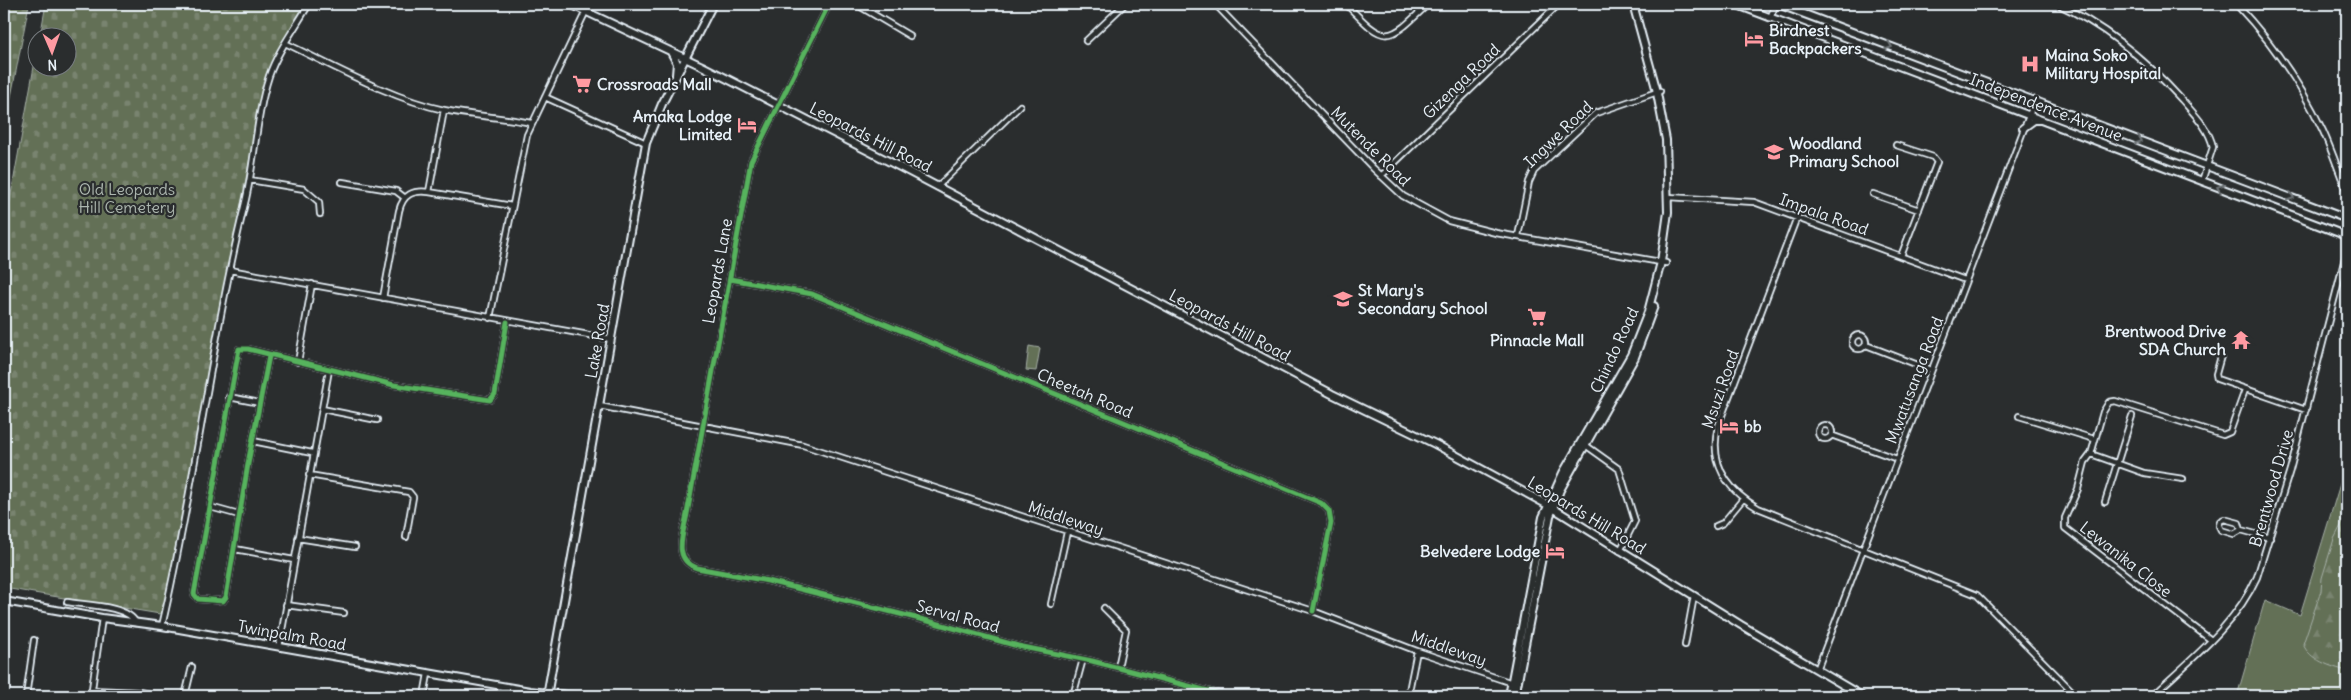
<svg xmlns="http://www.w3.org/2000/svg" width="2351" height="700" font-family="Delius,sans-serif">
<defs>
<pattern id="forest-firs" width="22" height="20" patternUnits="userSpaceOnUse" patternTransform="scale(1.25)"><rect width="22" height="20" fill="#636f56"/><path d="M5 1l3.5 6h-7zM16 11l3.5 6h-7z" fill="#79846f"/></pattern>
<pattern id="cemetery-stones" width="16" height="16" patternUnits="userSpaceOnUse" patternTransform="scale(1.25)"><rect width="16" height="16" fill="#636f56"/><path d="M2 7V4a2 2 0 0 1 4 0v3zM10 15v-3a2 2 0 0 1 4 0v3z" fill="#79846f"/></pattern>
</defs>
<rect width="100%" height="100%" fill="#2a2d2e"/>
<filter id="ink" filterUnits="userSpaceOnUse"><feTurbulence type="fractalNoise" baseFrequency=".02" numOctaves="2"/><feDisplacementMap in="SourceGraphic" scale="10" xChannelSelector="R" yChannelSelector="G"/><feConvolveMatrix kernelMatrix="1 2 1 2 8 2 1 2 1" color-interpolation-filters="sRGB"/></filter>
<g filter="url(#ink)">
<!-- green -->
<path fill="#636f56" stroke="#a6b0a7" d="M 1029,346 L 1040,348 L 1036,371 L 1026,370 Z
M 2347,461 L 2347,696 L 2237,696 L 2265,600 L 2300,615 Z"/>
<!-- forest -->
<path fill="url(#forest-firs)" stroke="#a6b0a7" d="M 2347,514 L 2347,671 C 2332,667 2309,660 2303,644 L 2321,591 L 2322,578 L 2334,539 Z"/>
<!-- cemetery -->
<path fill="url(#cemetery-stones)" stroke="#a6b0a7" d="M 4,4 L 29,4 L 4,133 Z
M 46,4 L 305,4 L 263,89 L 167,593 L 160,614 L 4,588 L 4,233 L 37,50 L 38,68 L 68,68 L 68,38 L 40,37 Z"/>
<g fill="none" stroke-linecap="round" stroke-linejoin="round">
<!-- minor casing -->
<g stroke="#e8f1f8" stroke-width="8">
<path id="minor" d="M 829,4 L 751,161 L 687,514 C 683,535 672,559 697,568 L 768,581 L 928,621 L 1018,646 L 1092,661 L 1227,696
M 856,4 L 910,36
M 1215,4 L 1373,168 L 1403,196 L 1449,221 L 1496,233 L 1666,263
M 1346,4 C 1386,45 1387,44 1428,4
M 2057,4 C 2106,26 2146,60 2182,100 C 2194,114 2209,128 2213,147 L 2202,181
M 2236,4 C 2272,42 2301,84 2323,131 C 2332,151 2339,172 2347,192
M 1770,18 L 1776,4
M 1086,41 L 1125,4
M 285,43 C 333,66 392,99 444,110 C 473,116 503,117 531,123
M 545,97 L 646,143
M 1896,145 L 1933,157 L 1937,162 L 1901,256
M 1381,176 L 1559,4
M 250,180 L 304,189 L 319,202 L 320,214
M 342,182 L 396,191 L 405,198
M 937,187 L 1020,106
M 429,192 L 444,110
M 1873,194 L 1919,210
M 1668,197 L 1754,202 L 1965,280
M 1797,217 L 1718,426 C 1709,463 1727,490 1758,508 L 1977,595 L 2077,696
M 1518,236 L 1529,182 L 1534,171 L 1596,113 L 1660,91
M 230,270 L 611,339
M 730,279 L 812,294 L 1321,503 L 1329,511 L 1331,523 L 1313,611
M 383,298 L 399,211 C 403,194 413,190 429,192 L 512,206
M 490,318 L 527,135 L 586,11
M1852 342a7 7 0 1 1 14 0a7 7 0 1 1-14 0Z
M 1866,345 L 1931,370
M 269,356 L 249,458 L 226,597 L 223,601 L 198,599 L 194,594 L 239,349 L 248,349 L 394,385 L 490,400 L 495,394 L 507,322
M 2221,356 L 2216,374 L 2217,379 L 2306,410
M 298,362 L 312,284
M 229,397 L 260,403
M 599,406 L 803,445 L 1313,611 L 1417,651 L 1512,683
M 322,409 L 377,420
M 2019,416 L 2094,439
M1818 432a7 7 0 1 1 14 0a7 7 0 1 1-14 0Z
M 1831,435 L 1897,459
M 253,441 L 312,453
M 1584,444 L 1619,469 L 1635,521 L 1620,551
M 2091,454 L 2144,473 L 2183,479
M 309,475 L 409,492 L 413,497 L 406,537
M 2105,502 L 2132,416
M 210,507 L 239,515
M 1716,526 L 1723,523 L 1743,499
M 2241,530 L 2239,523 L 2224,519 L 2220,521 L 2219,526 L 2221,530 L 2234,534 L 2241,530 L 2270,538
M 298,538 L 355,547
M 235,549 L 294,560
M 67,602 C 84,605 128,605 136,623
M 1051,604 L 1067,532
M 286,605 L 344,613
M 1104,608 L 1126,630 L 1118,667
M 162,626 C 195,486 211,342 245,203 C 255,162 256,115 269,76 C 278,50 296,27 309,4
M 2211,640 L 2065,528 L 2065,518 L 2078,489 L 2085,462 L 2091,454 L 2103,412 L 2109,402 L 2115,401 L 2223,435 L 2230,432 L 2245,390
M 1685,645 L 1694,596
M 279,647 L 329,370
M 1817,670 L 2035,100
M 92,690 L 139,692 L 160,696
M 26,696 L 34,640
M 91,696 L 102,618
M 185,696 L 192,667
M 424,696 L 428,674
M 1073,696 L 1083,659
M 1408,696 L 1417,651
M 2152,696 C 2190,660 2235,626 2257,577 L 2290,470 L 2347,250"/>
</g>
<!-- secondary casing -->
<g stroke="#e8f1f8" stroke-width="10">
<path id="secondary" d="M 570,4 L 702,66 L 902,168 L 1332,394 L 1435,444 L 1548,505 L 1741,625 L 1862,696
M 1735,4 L 2347,236
M 1778,4 L 2347,219
M 671,52 L 677,63 L 676,75
M 2023,128 L 2034,120 L 2039,120
M 4,601 L 102,618 L 162,626 L 530,691 L 576,696
M 547,696 L 646,143 L 662,104 L 713,4
M 1509,696 L 1543,517 L 1563,473 L 1631,355 L 1648,312 L 1661,262 L 1668,212 L 1666,140 L 1656,88 L 1633,4
M 1515,696 L 1550,516 L 1560,490 L 1635,357 L 1654,306"/>
</g>
<!-- minor -->
<use href="#minor" stroke="#2a2d2e" stroke-width="4.5"/>
<!-- secondary -->
<use href="#secondary" stroke="#2a2d2e" stroke-width="6"/>
<!-- cycleway casing -->
<g stroke="#2a2d2e" stroke-width="8">
<path id="cycleway" d="M 829,4 L 751,161 L 687,514 C 683,535 672,559 697,568 L 768,581 L 928,621 L 1018,646 L 1092,661 L 1227,696
M 730,279 L 812,294 L 1321,503 L 1329,511 L 1331,523 L 1313,611
M 269,356 L 249,458 L 226,597 L 223,601 L 198,599 L 194,594 L 239,349 L 248,349 L 394,385 L 490,400 L 495,394 L 507,322"/>
</g>
<!-- cycleway -->
<use href="#cycleway" stroke="#56b35d" stroke-width="5"/>
</g>
<!-- one-way arrows -->
<defs><path id="oneway-chevron" d="M-2-3.5L2.5 0L-2 3.5" fill="none" stroke-width="1.6" stroke-linecap="round" stroke-linejoin="round" transform="scale(1.25)"/></defs>
<g stroke="#6c7275">
<use href="#oneway-chevron" transform="translate(1889 46) rotate(21)"/>
<use href="#oneway-chevron" transform="translate(2139 140) rotate(21)"/>
<use href="#oneway-chevron" transform="translate(2220 188) rotate(-159)"/>
<use href="#oneway-chevron" transform="translate(2291 197) rotate(21)"/>
</g>
</g>
<!-- icons -->
<defs>
<g id="hotel-bare" transform="scale(1.5)"><path d="M-6-4.5h1.5V1H6V5H4.5V3h-9V5H-6ZM-4 0a1.8 1.8 0 1 1 3.6 0ZM.5 0V-2.5h3Q6-2.5 6 0Z" fill="#ff9aa2" stroke="#2a2d2e" stroke-width="2.5" paint-order="stroke"/></g>
<g id="hospital-bare" transform="scale(1.5)"><path d="M-5-5h3v3.5h4V-5h3V5h-3V1.5h-4V5h-3Z" fill="#ff9aa2" stroke="#2a2d2e" stroke-width="2.5" paint-order="stroke"/></g>
<g id="supermarket-bare" transform="scale(1.5)"><path d="M-6-5.5h2.5l.6 2H6L4.5 2H-2.5L-4.4-4H-6ZM-1.5 3.2a1.3 1.3 0 1 0 .1 0ZM3 3.2a1.3 1.3 0 1 0 .1 0Z" fill="#ff9aa2" stroke="#2a2d2e" stroke-width="2.5" paint-order="stroke"/></g>
<g id="school-bare" transform="scale(1.5)"><path d="M0-5L7-2L0 1L-7-2ZM-4 1L0 2.5L4 1V4Q0 6-4 4Z" fill="#ff9aa2" stroke="#2a2d2e" stroke-width="2.5" paint-order="stroke"/></g>
<g id="temple-bare" transform="scale(1.5)"><path d="M0-6L5-2H3V0L6.5 2.5H4V6H1.5V3h-3V6H-4V2.5H-6.5L-3 0V-2H-5Z" fill="#ff9aa2" stroke="#2a2d2e" stroke-width="2.5" paint-order="stroke"/></g>
</defs>
<g fill-rule="evenodd">
<use href="#hotel-bare" x="1754" y="39"/>
<use href="#hospital-bare" x="2030" y="64"/>
<use href="#supermarket-bare" x="582" y="84"/>
<use href="#hotel-bare" x="747" y="125"/>
<use href="#school-bare" x="1774" y="152"/>
<use href="#school-bare" x="1343" y="299"/>
<use href="#supermarket-bare" x="1537" y="317"/>
<use href="#temple-bare" x="2241" y="340"/>
<use href="#hotel-bare" x="1729" y="426"/>
<use href="#hotel-bare" x="1555" y="551"/>
</g>
<g text-anchor="middle" stroke-width="4.5" stroke-linejoin="round" paint-order="stroke">
<!-- poi labels -->
<g font-size="16" font-weight="bold" fill="#e8f1f8" stroke="#2a2d2e" text-anchor="start">
<text x="1769" y="36">Birdnest<tspan x="1769" dy="18">Backpackers</tspan></text>
<text x="2045" y="61">Maina Soko<tspan x="2045" dy="18">Military Hospital</tspan></text>
<text x="597" y="90">Crossroads Mall</text>
<text x="732" y="122" text-anchor="end">Amaka Lodge<tspan x="732" dy="18">Limited</tspan></text>
<text x="1789" y="149">Woodland<tspan x="1789" dy="18">Primary School</tspan></text>
<text x="1358" y="296">St Mary's<tspan x="1358" dy="18">Secondary School</tspan></text>
<text x="2226" y="337" text-anchor="end">Brentwood Drive<tspan x="2226" dy="18">SDA Church</tspan></text>
<text x="1537" y="346" text-anchor="middle">Pinnacle Mall</text>
<text x="1744" y="432">bb</text>
<text x="1540" y="557" text-anchor="end">Belvedere Lodge</text>
</g>
<!-- street labels -->
<g font-size="16" fill="#e8f1f8" stroke="#2a2d2e">
<text transform="translate(1461 81) rotate(-44)" y="6">Gizenga Road</text>
<text transform="translate(2046 107) rotate(21)" y="6">Independence Avenue</text>
<text transform="translate(1558 134) rotate(-44)" y="6">Ingwe Road</text>
<text transform="translate(871 137) rotate(27)" y="6">Leopards Hill Road</text>
<text transform="translate(1371 146) rotate(45)" y="6">Mutende Road</text>
<text transform="translate(1824 214) rotate(20)" y="6">Impala Road</text>
<text transform="translate(717 271) rotate(-80)" y="6">Leopards Lane</text>
<text transform="translate(1230 325) rotate(28)" y="6">Leopards Hill Road</text>
<text transform="translate(597 341) rotate(-80)" y="6">Lake Road</text>
<text transform="translate(1614 350) rotate(-65)" y="6">Chindo Road</text>
<text transform="translate(1914 380) rotate(-69)" y="6">Mwatusanga Road</text>
<text transform="translate(1720 389) rotate(-71)" y="6">Msuzi Road</text>
<text transform="translate(1085 393) rotate(23)" y="6">Cheetah Road</text>
<text transform="translate(2271 488) rotate(-74)" y="6">Brentwood Drive</text>
<text transform="translate(1587 515) rotate(31)" y="6">Leopards Hill Road</text>
<text transform="translate(1066 518) rotate(18)" y="6">Middleway</text>
<text transform="translate(2126 559) rotate(38)" y="6">Lewanika Close</text>
<text transform="translate(958 616) rotate(15)" y="6">Serval Road</text>
<text transform="translate(292 635) rotate(10)" y="6">Twinpalm Road</text>
<text transform="translate(1449 648) rotate(19)" y="6">Middleway</text>
</g>
<!-- park labels -->
<g font-size="16" fill="#acb6af" stroke="#2a2d2e">
<text x="127" y="195">Old Leopards<tspan x="127" dy="18">Hill Cemetery</tspan></text>
</g>
</g>
<!-- margin -->
<rect width="2351" height="700" fill="none" stroke="#2a2d2e" stroke-width="20"/>
<rect x="10" y="10" width="2331" height="680" fill="none" stroke="#e8f1f8" stroke-width="2" filter="url(#ink)"/>
<!-- north arrow -->
<g transform="translate(52 52) rotate(178)"><circle r="24" fill="#2a2d2e" stroke="#767b7f"/>
<path d="M0-4L9 19L0 12L-9 19Z" fill="#ff9aa2"/>
<text y="-8" font-size="14" font-weight="bold" text-anchor="middle" fill="#e8f1f8">N</text>
</g>
</svg>
